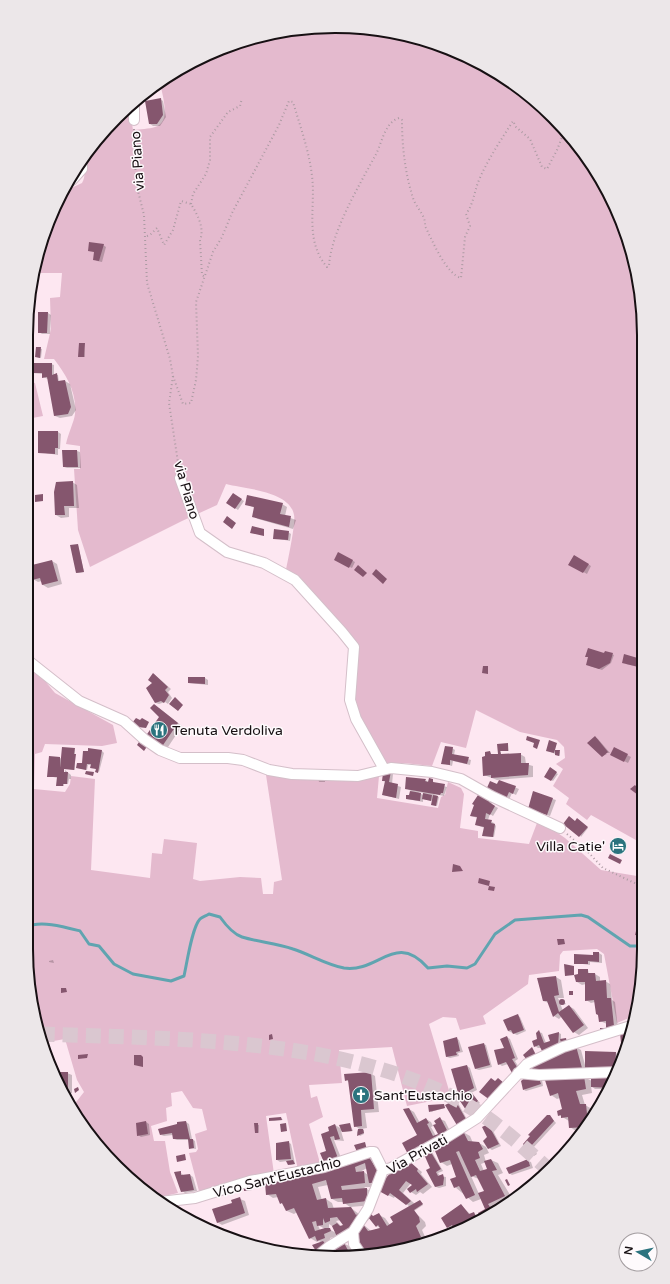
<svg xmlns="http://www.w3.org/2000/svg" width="670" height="1284" font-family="'Varela Round',sans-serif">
<rect width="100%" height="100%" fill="#fde7f1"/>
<!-- green -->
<path fill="#e4bace" d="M 355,27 L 415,37 L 472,58 L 539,103 L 592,163 L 621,217 L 641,294 L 643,844 L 591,815 L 587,820 L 566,804 L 569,798 L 553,786 L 563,769 L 556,764 L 565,758 L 564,747 L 557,740 L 520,732 L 476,710 L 466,748 L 441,742 L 432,766 L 404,763 L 384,769 L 354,715 L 354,647 L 286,570 C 288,560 296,522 294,515 C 290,491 246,489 226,484 L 217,505 L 182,521 L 90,567 L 78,530 L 74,469 L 80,469 L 80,446 L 66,444 C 68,434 74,422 75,414 C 77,392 66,375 54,359 L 44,359 L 51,329 L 50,298 L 60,297 L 62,273 L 34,273 C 38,244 49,212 65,188 L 69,189 L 82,183 C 87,174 83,165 85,155 C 87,145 120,115 129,105 L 133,130 C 140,129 149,129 155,127 C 171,122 163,98 161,87 L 152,88 L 181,67 L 236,42 L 295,29 Z
M 30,296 L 31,325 L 27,359 L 27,315 Z
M 27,370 L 29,382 L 35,383 L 43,416 L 27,419 Z
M 26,662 L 40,675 L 55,693 L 113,725 L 117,743 L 102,746 L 45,744 L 42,752 L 35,754 L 34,789 L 65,792 L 70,784 L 71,776 L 95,779 L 91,870 L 150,878 L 152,853 L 162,854 L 164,839 L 197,843 L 193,879 L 200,881 L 240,877 L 261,878 L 263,894 L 273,894 L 274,882 L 282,880 L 266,775 L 343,779 L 379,776 L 377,798 L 438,808 L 441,797 L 445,795 L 448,782 L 461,788 L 464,794 L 460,828 L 478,831 L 478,838 L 529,844 L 537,823 L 549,827 L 565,838 L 601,870 L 643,877 L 643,969 L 636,1015 L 617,1023 L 604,954 L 597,949 L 563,951 L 560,955 L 559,971 L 529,975 L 528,984 L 483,1016 L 486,1024 L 460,1030 L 456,1018 L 443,1017 L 429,1024 L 451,1097 L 407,1106 L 392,1047 L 339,1050 L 342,1083 L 309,1085 L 311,1098 L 317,1096 L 323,1117 L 309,1124 L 320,1163 L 298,1170 L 286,1113 L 266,1116 L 274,1174 L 199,1191 L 189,1153 L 196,1152 L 198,1149 L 195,1134 L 207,1130 L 202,1109 L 193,1108 L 182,1091 L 171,1093 L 172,1106 L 166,1108 L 167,1121 L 151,1126 L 154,1141 L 165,1141 L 170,1172 L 178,1193 L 155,1198 L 90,1137 L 73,1106 L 84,1092 L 77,1080 L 65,1039 L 42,1043 L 26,949 Z"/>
<!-- shadow -->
<path fill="#0003" fill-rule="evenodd" d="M 160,99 L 163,101 L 166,117 L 160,126 L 153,126 L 150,124 Z
M 103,245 L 106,247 L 102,262 L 97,261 L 94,259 L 95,252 L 89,250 Z
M 48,313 L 51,315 L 50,334 L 42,334 L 39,332 Z
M 84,344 L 85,357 L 80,357 Z
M 37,348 L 42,349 L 41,358 L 37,357 Z
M 51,364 L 54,365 L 54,375 L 58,375 L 59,382 L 65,381 L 70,384 L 76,410 L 72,416 L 60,418 L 55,416 L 48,379 L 43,377 L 43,374 L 32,373 Z
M 58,432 L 61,434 L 60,449 L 58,449 L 58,455 L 39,452 Z
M 63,451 L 77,451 L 80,452 L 81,468 L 67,468 L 64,467 Z
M 72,482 L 77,485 L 79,508 L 69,508 L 69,517 L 61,518 L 56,515 Z
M 234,495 L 244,501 L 238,510 L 228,503 Z
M 246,504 L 282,504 L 287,507 L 285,516 L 296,520 L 293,529 L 258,519 L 253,516 L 255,508 Z
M 288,532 L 291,534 L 290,541 L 274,538 Z
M 78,545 L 84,572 L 78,573 L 77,573 Z
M 338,553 L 355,562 L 352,568 L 335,560 Z
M 574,556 L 591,566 L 587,574 L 569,564 Z
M 52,561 L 57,564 L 62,584 L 48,588 L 43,585 L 42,581 L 38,582 L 33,579 Z
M 606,652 L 614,655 L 611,663 L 602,670 L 590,666 L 589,657 Z
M 625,655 L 642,661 L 642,668 L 626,664 Z
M 154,674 L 171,689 L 168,692 L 172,698 L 168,704 L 165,702 L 159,704 L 156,703 L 153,683 Z
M 205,678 L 208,680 L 208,685 L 189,683 Z
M 159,708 L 182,726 L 166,750 L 161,747 Z
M 595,737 L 598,739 L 610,753 L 604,753 L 607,754 L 603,756 Z
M 556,744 L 555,751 L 560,752 L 560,756 L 548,751 Z
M 498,745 L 508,744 L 509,751 L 501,751 L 501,755 L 499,754 Z
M 452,748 L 455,750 L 454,755 L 471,760 L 470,765 L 453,761 L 452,766 L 442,763 Z
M 75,749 L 75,770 L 61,768 L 65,777 L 65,770 L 71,775 L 71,779 L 69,779 L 68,784 L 64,784 L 64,786 L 58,786 L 58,778 L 48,776 L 60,758 L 62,759 Z
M 615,749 L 631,757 L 628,763 L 612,755 Z
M 102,751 L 104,753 L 99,772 L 91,765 L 88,765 L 87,770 L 78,768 L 87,765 L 89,753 Z
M 490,752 L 491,755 L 520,754 L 525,757 L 526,764 L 533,766 L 533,777 L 497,780 L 484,775 L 487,757 Z
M 550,769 L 558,774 L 553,781 L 545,776 Z
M 391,772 L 393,774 L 392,784 L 401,787 L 399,799 L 384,795 L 386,782 L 383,781 Z
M 318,778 L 325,779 L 325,782 L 319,782 Z
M 425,780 L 429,782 L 432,780 L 435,784 L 447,787 L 444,796 L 434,794 L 439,797 L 437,806 L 433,805 L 433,801 L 423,799 L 423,802 L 407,799 L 410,796 L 411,791 L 406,788 ZM 418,792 L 424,793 L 423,795 Z
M 499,781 L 519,789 L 516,795 L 512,793 L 509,800 L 490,791 Z
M 534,793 L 556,800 L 550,816 L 532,810 Z
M 480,794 L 493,802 L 491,804 L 498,808 L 493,816 L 490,814 L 488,820 L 494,823 L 496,826 L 494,837 L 485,836 L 485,828 L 476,825 L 478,818 L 471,816 Z
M 579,820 L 588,828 L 581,837 L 575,822 Z
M 599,953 L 602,955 L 602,963 L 590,962 L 590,965 L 575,963 Z
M 53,960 L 54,963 L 49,962 L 49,961 Z
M 588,970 L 589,974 L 595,974 L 600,977 L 600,981 L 605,981 L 610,984 L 612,1000 L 615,1002 L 618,1029 L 606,1029 L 607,1024 L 600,1021 L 595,1002 L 591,1003 L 586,1000 L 586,984 L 582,985 L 577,982 Z
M 556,977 L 561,980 L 564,998 L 558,998 L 560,1002 L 563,1000 L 566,1004 L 563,1005 L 560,1003 L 563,1011 L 569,1006 L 574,1009 L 588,1028 L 579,1035 L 574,1032 L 562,1016 L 559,1019 L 554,1016 L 549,1003 L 543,1001 L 538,979 Z
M 517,1015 L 520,1017 L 526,1031 L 517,1035 L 508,1031 Z
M 539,1032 L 542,1033 L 546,1043 L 551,1041 L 559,1033 L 561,1034 L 561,1040 L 566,1039 L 567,1043 L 561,1042 L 560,1048 L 538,1048 L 535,1046 L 539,1040 Z
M 507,1037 L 510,1039 L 518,1059 L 515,1061 L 520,1069 L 513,1072 L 508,1064 L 502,1066 L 499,1064 Z
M 456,1038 L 459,1040 L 463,1052 L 458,1053 L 459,1056 L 450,1058 L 447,1057 Z
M 483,1044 L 486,1045 L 492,1067 L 479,1070 L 476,1069 Z
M 576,1047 L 581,1050 L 585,1065 L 616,1053 L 620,1056 L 617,1072 L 535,1073 Z
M 467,1066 L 470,1068 L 477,1090 L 463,1097 L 460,1096 L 452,1070 Z
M 67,1073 L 72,1075 L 72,1093 L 67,1095 L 59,1079 Z
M 370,1073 L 375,1076 L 379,1112 L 365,1113 L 367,1128 L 361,1129 L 364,1130 L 364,1134 L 360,1136 L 357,1133 L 358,1130 L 361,1130 L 355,1126 L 349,1082 L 346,1080 Z
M 584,1077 L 592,1081 L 592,1078 L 615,1078 L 610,1089 L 595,1089 L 591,1086 L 592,1093 L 582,1095 L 585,1105 L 592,1109 L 593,1116 L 584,1130 L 576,1131 L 570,1127 L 569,1121 L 559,1115 L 563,1110 L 560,1098 L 557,1099 L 551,1095 Z
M 538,1079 L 542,1080 L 543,1086 L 526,1091 L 524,1090 Z
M 472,1094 L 480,1103 L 470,1110 L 467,1109 Z
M 455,1101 L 458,1103 L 469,1123 L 462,1128 Z
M 443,1105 L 445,1108 L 430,1112 Z
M 409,1109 L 414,1112 L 420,1123 L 426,1119 L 431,1122 L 433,1126 L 431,1127 L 436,1136 L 439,1134 L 437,1124 L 440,1119 L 445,1121 L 453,1137 L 463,1132 L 470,1136 L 473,1143 L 479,1143 L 486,1147 L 489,1153 L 484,1155 L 486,1162 L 491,1160 L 498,1163 L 503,1173 L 498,1175 L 512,1198 L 481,1217 L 486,1210 L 481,1199 L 473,1202 L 455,1187 L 457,1178 L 452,1164 L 447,1166 L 441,1162 L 435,1147 L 428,1150 L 432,1152 L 443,1171 L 438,1173 L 440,1176 L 446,1177 L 446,1186 L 439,1188 L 436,1187 L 432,1169 ZM 486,1162 L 488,1169 L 484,1171 L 481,1164 ZM 471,1176 L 479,1179 L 486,1191 L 479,1194 Z
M 550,1116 L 556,1123 L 533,1148 L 537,1154 L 534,1156 L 529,1153 L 531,1155 L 529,1157 L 529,1150 L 524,1144 Z
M 281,1118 L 283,1120 L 270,1121 Z
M 146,1122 L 149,1124 L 150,1135 L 141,1137 L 138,1135 L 137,1124 Z
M 186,1122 L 189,1124 L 192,1139 L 195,1141 L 196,1149 L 190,1148 L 189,1140 L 177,1140 L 174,1139 L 173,1135 L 164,1136 L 161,1135 Z
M 255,1124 L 259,1125 L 259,1133 L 256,1132 Z
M 350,1124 L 353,1131 L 344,1132 L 341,1131 L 344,1141 L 334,1140 L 343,1163 L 367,1155 L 374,1159 L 384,1182 L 408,1161 L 422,1172 L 421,1174 L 432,1187 L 423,1194 L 420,1192 L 416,1195 L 411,1192 L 414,1185 L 411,1183 L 403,1193 L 415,1204 L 421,1202 L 423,1205 L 414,1211 L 425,1222 L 426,1226 L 422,1230 L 427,1241 L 367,1255 L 359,1231 L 330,1238 L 331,1241 L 325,1243 L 328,1247 L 319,1241 L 317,1242 L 310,1238 L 297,1212 L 294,1214 L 287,1211 L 278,1197 L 273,1198 L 267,1194 L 330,1167 L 327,1151 L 330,1131 L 335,1125 L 342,1129 ZM 367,1168 L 368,1175 L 364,1172 L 358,1173 ZM 371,1183 L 380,1191 L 394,1198 L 395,1196 L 409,1206 L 390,1225 L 385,1218 L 379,1215 L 374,1217 L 359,1214 L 351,1208 L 334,1209 L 332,1203 L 326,1199 L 322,1200 L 318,1187 L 328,1185 L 332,1199 L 338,1202 L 343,1202 L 350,1207 L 374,1205 L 373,1193 L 364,1187 L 371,1187 ZM 370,1218 L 377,1226 L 380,1228 L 371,1231 L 364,1225 ZM 341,1220 L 344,1226 L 342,1227 L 336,1221 ZM 329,1224 L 332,1226 L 336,1233 L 329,1229 ZM 318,1225 L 325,1229 L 320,1230 Z
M 488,1125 L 491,1127 L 501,1146 L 492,1150 L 489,1148 Z
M 288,1142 L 291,1144 L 295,1164 L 290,1165 L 287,1161 L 280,1162 L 277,1160 Z
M 528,1161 L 531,1162 L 533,1168 L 512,1175 L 509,1173 Z
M 180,1172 L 184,1176 L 190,1175 L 193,1177 L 197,1191 L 185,1193 L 182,1191 Z
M 240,1199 L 245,1201 L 249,1215 L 222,1225 L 217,1222 Z
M 461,1205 L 471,1215 L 474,1213 L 479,1218 L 457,1232 L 455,1228 L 452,1230 L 448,1227 Z
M 343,1243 L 349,1246 L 353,1253 L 362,1256 L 355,1257 L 342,1256 L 340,1253 L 338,1256 L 327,1255 Z"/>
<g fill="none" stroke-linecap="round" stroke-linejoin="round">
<!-- stream -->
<path stroke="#60a4b0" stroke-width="3" d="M 26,927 C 41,920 65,927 80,931 L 89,944 L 99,946 L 114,964 L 133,974 L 171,981 L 184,976 C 187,963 192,927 200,919 C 202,917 206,916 209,914 L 220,917 C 225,924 233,934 242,937 C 258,942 276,943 293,949 C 309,954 327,965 344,968 C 379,973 395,931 428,968 L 447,966 L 467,968 L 475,964 L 495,934 L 515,920 L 581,915 L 588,917 L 630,946 L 643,946"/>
</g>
<!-- building -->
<path fill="#85566e" d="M 161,98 L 163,115 L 157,124 L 149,124 L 145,101 Z
M 89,242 L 104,244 L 99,261 L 93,260 L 94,252 L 88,251 Z
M 38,312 L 48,312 L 47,333 L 38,333 Z
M 79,343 L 85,343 L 84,357 L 78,357 Z
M 36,347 L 41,347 L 40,358 L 35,357 Z
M 31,363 L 52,363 L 52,375 L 57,373 L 58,381 L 65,380 L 71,407 L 68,414 L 54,416 L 47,377 L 42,378 L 42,373 L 31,373 Z
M 38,431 L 58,431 L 58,448 L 55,448 L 55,454 L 38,453 Z
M 62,450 L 77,450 L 78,467 L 63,467 Z
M 73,481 L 74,506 L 64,506 L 65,515 L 55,515 L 54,492 L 56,482 Z
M 233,493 L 242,499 L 235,509 L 226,503 Z
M 43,494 L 43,501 L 35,502 L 35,495 Z
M 247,495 L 283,503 L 280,514 L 291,516 L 289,527 L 252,517 L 254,507 L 245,505 Z
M 227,516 L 236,523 L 232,529 L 223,522 Z
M 252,526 L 264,529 L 264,536 L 250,533 Z
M 274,529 L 289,531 L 288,540 L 273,539 Z
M 78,544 L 84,572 L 76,573 L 70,545 Z
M 27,548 L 33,548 L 32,556 L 27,556 Z
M 338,552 L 353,560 L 349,568 L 334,560 Z
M 574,555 L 589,564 L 583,573 L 568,565 Z
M 52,560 L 58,581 L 42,585 L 40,578 L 32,580 L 30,573 L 32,565 Z
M 358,565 L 367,573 L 363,577 L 354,570 Z
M 376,569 L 387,579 L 383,584 L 372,574 Z
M 588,648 L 604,653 L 605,651 L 613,653 L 610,663 L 599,669 L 586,665 L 588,657 L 585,657 Z
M 624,654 L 641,659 L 639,667 L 622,663 Z
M 483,666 L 488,666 L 488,674 L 482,673 Z
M 153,673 L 168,687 L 165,690 L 169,695 L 164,703 L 161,701 L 155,703 L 146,688 L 152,683 L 148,680 Z
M 188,677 L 205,677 L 205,684 L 188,683 Z
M 175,697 L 183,705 L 178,711 L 169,704 Z
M 154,704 L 178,723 L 161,748 L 145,737 L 159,717 L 150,708 Z
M 136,718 L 140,720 L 142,718 L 149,722 L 146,728 L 138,727 L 132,723 Z
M 527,736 L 540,740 L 537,749 L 533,747 L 534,743 L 526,740 Z
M 595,736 L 608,752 L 602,757 L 587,743 Z
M 141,739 L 148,745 L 144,751 L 137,745 Z
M 549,740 L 557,743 L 554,753 L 546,751 Z
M 508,743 L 508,751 L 500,751 L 501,754 L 521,753 L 521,763 L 529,763 L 528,775 L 491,778 L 491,775 L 483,776 L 482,757 L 485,756 L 485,752 L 490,751 L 491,754 L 498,754 L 497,744 Z
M 445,746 L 453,747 L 452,754 L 469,757 L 467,764 L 450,760 L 450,765 L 441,764 Z
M 62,747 L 75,748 L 74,754 L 76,754 L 74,770 L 64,769 L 64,772 L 68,772 L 67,784 L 63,784 L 63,786 L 56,786 L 57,777 L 47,777 L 49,756 L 60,757 L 60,768 Z
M 614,747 L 628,754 L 624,762 L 610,755 Z
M 88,748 L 102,750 L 98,773 L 95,772 L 96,769 L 90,768 L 91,764 L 87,764 L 86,770 L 76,768 L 77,763 L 82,763 L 83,751 L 88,751 Z
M 555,750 L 560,750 L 559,756 L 555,755 Z
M 550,767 L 557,772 L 551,781 L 544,777 Z
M 86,771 L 94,772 L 93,776 L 85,774 Z
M 391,771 L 389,782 L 398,784 L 396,798 L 382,795 L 385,781 L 382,781 L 383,773 Z
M 406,777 L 426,779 L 425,781 L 428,782 L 429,778 L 433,779 L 433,782 L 445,784 L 443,793 L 441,793 L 440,795 L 405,789 Z
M 499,780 L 516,786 L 513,794 L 509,792 L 506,799 L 486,790 L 490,781 L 497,784 Z
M 635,785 L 640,791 L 638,795 L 630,789 Z
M 410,791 L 421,793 L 420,801 L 406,799 L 406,795 L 409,795 Z
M 533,791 L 553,798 L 547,815 L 528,809 Z
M 480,792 L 490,799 L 489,802 L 495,806 L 490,815 L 486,813 L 485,819 L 492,820 L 491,823 L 495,824 L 493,837 L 482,836 L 484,827 L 475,825 L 477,817 L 470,816 L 474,805 L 472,804 Z
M 423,793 L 432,795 L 431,801 L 422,799 Z
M 433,795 L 438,796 L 436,806 L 431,805 Z
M 569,816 L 575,821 L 577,818 L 588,827 L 579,837 L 563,824 Z
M 610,854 L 622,860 L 620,864 L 608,858 Z
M 453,864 L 460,866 L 463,871 L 452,872 Z
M 479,878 L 490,881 L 489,886 L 495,887 L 494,891 L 488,890 L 489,886 L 478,883 Z
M 637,927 L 643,929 L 642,936 L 635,935 Z
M 557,939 L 564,939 L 565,944 L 558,945 Z
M 593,952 L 599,952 L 599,962 L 588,961 L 588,964 L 574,964 L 574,954 L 593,955 Z
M 564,964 L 574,966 L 574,975 L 578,974 L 578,969 L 588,969 L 588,973 L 595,973 L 596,981 L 606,980 L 607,998 L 611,998 L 614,1026 L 607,1032 L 600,1032 L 600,1028 L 606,1028 L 606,1021 L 599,1022 L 598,1015 L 596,1014 L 594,1000 L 585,1001 L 585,982 L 576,982 L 574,975 L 565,976 Z
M 556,976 L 559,995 L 554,996 L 559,1012 L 569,1005 L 584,1025 L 573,1033 L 558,1013 L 553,1017 L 547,1001 L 543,1001 L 537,978 Z
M 61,988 L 66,988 L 67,992 L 61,993 Z
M 569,991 L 573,991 L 573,995 L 569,995 Z
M559 1002a3 3 0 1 1 6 0a3 3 0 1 1-6 0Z
M 518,1014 L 524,1030 L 513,1034 L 511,1030 L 508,1031 L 503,1020 Z
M 634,1028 L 627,1047 L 626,1042 L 621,1043 L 620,1033 Z
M 539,1030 L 544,1043 L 550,1041 L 548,1035 L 559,1032 L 558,1046 L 543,1053 L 539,1045 L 534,1047 L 532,1041 L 537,1039 L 536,1033 Z
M 272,1034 L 273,1039 L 269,1040 L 269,1035 Z
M 507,1036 L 515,1058 L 512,1059 L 517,1067 L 512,1073 L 506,1062 L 498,1065 L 494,1050 L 504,1048 L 500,1039 Z
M 457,1037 L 460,1051 L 456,1052 L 457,1055 L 446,1057 L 443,1041 Z
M 566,1038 L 567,1043 L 561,1043 L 560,1039 Z
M 484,1043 L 490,1065 L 475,1069 L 468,1047 Z
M 576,1046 L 582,1068 L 535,1073 L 530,1065 Z
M 532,1047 L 536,1055 L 527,1060 L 523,1055 Z
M 585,1051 L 616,1052 L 615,1070 L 585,1069 Z
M 88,1054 L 87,1058 L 78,1059 L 78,1055 Z
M 134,1055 L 141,1055 L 143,1057 L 143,1067 L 134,1065 Z
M 467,1065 L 474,1088 L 459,1096 L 451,1069 Z
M 59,1072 L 68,1072 L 68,1091 L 65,1091 L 58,1078 Z
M 371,1072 L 374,1109 L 361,1110 L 362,1126 L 354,1127 L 348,1080 L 345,1081 L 344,1074 Z
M 527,1076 L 539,1078 L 541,1084 L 523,1090 L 521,1081 Z
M 584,1076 L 586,1089 L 576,1091 L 580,1104 L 586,1104 L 588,1124 L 587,1127 L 569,1128 L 568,1117 L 561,1118 L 561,1115 L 558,1116 L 557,1111 L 562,1109 L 558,1093 L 550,1096 L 544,1077 Z
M 591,1077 L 614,1077 L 614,1080 L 611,1088 L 591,1087 Z
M 491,1078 L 495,1081 L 498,1078 L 504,1083 L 490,1100 L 479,1092 Z
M 78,1087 L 79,1090 L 75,1093 L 74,1089 Z
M 472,1093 L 478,1101 L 466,1110 L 460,1101 Z
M 455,1100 L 467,1121 L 458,1127 L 445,1105 Z
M 444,1104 L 445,1108 L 429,1112 L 428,1105 Z
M 409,1108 L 417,1123 L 426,1118 L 429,1123 L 427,1124 L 433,1136 L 438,1134 L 433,1125 L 436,1124 L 434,1121 L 440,1117 L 449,1134 L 409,1156 L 402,1143 L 417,1135 L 403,1109 Z
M 547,1115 L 550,1115 L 554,1121 L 531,1146 L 535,1152 L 527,1157 L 525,1152 L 527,1150 L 523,1144 L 530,1136 L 528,1135 Z
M 281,1117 L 282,1120 L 269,1121 L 269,1118 Z
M 146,1121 L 148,1134 L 137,1136 L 136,1123 Z
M 186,1121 L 190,1139 L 193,1139 L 194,1148 L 189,1149 L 188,1139 L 173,1139 L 172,1133 L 160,1135 L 158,1129 L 177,1124 L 177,1122 Z
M 254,1123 L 258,1123 L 258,1133 L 255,1133 Z
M 286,1123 L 287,1131 L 281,1132 L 280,1124 Z
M 350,1123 L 352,1131 L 342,1132 L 339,1125 Z
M 335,1124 L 340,1139 L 335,1140 L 334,1136 L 330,1137 L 339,1161 L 325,1165 L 320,1153 L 326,1151 L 321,1134 L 329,1131 L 328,1127 Z
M 488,1124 L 499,1144 L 488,1149 L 483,1141 L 487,1137 L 482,1127 Z
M 358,1129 L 363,1129 L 364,1133 L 357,1136 Z
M 463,1131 L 468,1141 L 479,1142 L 483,1149 L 478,1152 L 480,1158 L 475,1160 L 480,1171 L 487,1169 L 484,1161 L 491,1159 L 497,1170 L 492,1171 L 505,1196 L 488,1204 L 490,1207 L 494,1205 L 496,1208 L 480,1218 L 478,1213 L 485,1209 L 478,1193 L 484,1191 L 476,1175 L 471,1177 L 459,1151 L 456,1152 L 475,1195 L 466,1199 L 459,1186 L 454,1188 L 450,1179 L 456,1177 L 450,1160 L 440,1163 L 433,1146 Z
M 289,1141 L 291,1159 L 276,1160 L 276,1143 Z
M 100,1142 L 102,1149 L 96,1143 Z
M 365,1142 L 367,1150 L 358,1154 L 354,1145 Z
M 429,1149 L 441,1169 L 436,1172 L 438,1176 L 443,1174 L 444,1178 L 443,1185 L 435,1187 L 426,1170 L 430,1168 L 423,1152 Z
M 185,1154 L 186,1160 L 177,1162 L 176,1156 Z
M 367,1154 L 377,1170 L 378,1183 L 369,1183 L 365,1163 L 355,1167 L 356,1172 L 364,1171 L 365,1183 L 341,1186 L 342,1190 L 367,1188 L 367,1201 L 343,1204 L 342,1198 L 331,1199 L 326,1180 L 312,1184 L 317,1200 L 326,1198 L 328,1208 L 351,1207 L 356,1215 L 363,1211 L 359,1221 L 338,1239 L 332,1226 L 337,1223 L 340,1226 L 343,1225 L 337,1217 L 330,1218 L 330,1221 L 325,1223 L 323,1218 L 323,1225 L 317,1226 L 316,1221 L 312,1222 L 315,1231 L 325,1228 L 330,1228 L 331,1231 L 324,1234 L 325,1238 L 317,1241 L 315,1236 L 309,1239 L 294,1208 L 286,1211 L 282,1203 L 280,1204 L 276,1194 L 266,1195 L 265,1183 L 309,1173 Z
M 528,1159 L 530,1166 L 509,1174 L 506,1168 Z
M 293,1160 L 295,1164 L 288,1165 L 286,1161 Z
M 408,1160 L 418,1169 L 417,1171 L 428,1184 L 417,1192 L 416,1189 L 410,1193 L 407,1189 L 412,1185 L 406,1181 L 399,1190 L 411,1201 L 406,1205 L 390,1193 L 388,1196 L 379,1191 L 384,1180 L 396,1167 Z
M 181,1171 L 181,1175 L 190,1174 L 194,1190 L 181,1192 L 174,1172 Z
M 507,1179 L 510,1185 L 508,1186 L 505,1180 Z
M 252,1188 L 252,1190 L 244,1191 L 244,1189 Z
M 240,1197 L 245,1213 L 217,1223 L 212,1209 L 232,1203 L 231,1200 Z
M 511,1197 L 512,1198 L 499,1206 L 497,1204 Z
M 420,1200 L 423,1204 L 414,1210 L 419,1217 L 420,1222 L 416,1226 L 421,1237 L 404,1246 L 366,1255 L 360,1245 L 358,1231 L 362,1223 L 368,1231 L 380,1228 L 378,1225 L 376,1227 L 368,1217 L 371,1214 L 373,1216 L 379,1213 L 387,1226 L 393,1222 L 390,1217 Z
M 461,1204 L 469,1214 L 474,1212 L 477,1220 L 456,1233 L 452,1225 L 447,1228 L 441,1218 Z
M 445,1231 L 449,1236 L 443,1237 L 440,1233 Z
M 323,1241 L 327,1246 L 318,1254 L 312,1245 Z
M 343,1241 L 350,1254 L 356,1251 L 360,1256 L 341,1256 L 339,1253 L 337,1255 L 326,1254 Z"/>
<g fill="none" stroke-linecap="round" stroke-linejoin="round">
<!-- highway-tunnel -->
<path stroke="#dac7d0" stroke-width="15" stroke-dasharray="15 8" stroke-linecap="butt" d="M 40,1034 C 171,1039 337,1037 456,1099 C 491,1117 520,1144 549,1170"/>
<!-- minor casing -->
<g stroke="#d4bfc9" stroke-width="12">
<path id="minor" d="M 134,120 L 134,101
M 70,179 L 72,180 L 82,169 L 82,160
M 180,478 L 200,533 L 227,552 L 264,563 L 295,580 L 342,632 L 354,647 L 350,700 L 356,719 L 384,769
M 26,659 L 79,701 L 124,721 L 144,739 L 160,750 L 180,758 L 228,758 L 243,760 L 269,770 L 292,774 L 358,776 L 391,768 L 432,772 L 461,779 L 491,796 L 560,828
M 518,1073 L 539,1075 L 617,1072
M 160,1202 L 195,1198 L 250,1181 L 324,1167 L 370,1152 L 374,1152 L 383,1170
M 320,1254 L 330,1246 L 353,1232
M 362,1256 L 354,1244 L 353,1232 L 368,1209 L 383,1170 L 391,1168 L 447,1137 L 477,1118 L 527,1064 L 563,1047 L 634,1025"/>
</g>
<!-- path -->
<path stroke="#ac9ba3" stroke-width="2" stroke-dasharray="1 3" stroke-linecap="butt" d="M 134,129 L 136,183 L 144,215 L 147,283 L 170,359 L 173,376 L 169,403 L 179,469
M 191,204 L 193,194 L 206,174 L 210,160 L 210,137 L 228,112 L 240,106 L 242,98
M 147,236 L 150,235 L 157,228 L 164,245 L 173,230 L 181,201 L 191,204 C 197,214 205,228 200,240 L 202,275 L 205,277
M 173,376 L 183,404 L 191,403 L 196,380 L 198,356 L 196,302 L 213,252 L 222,237 L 232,213 L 279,125 L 289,101 L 293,102 C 300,126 309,150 312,176 C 316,207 304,240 327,267 L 329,266 C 331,232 359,186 375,156 C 382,144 384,123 399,118 L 402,120 C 402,146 405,173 413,198 C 416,208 426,215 425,226 C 432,240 446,274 461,278 L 465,237 L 470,226 L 466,214 C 474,203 474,192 479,180 C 488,159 501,140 513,121 L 516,127 L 530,139 L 542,167 L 547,169 L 557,150 L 564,132
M 567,834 L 588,852 L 603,868 L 643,887"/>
<!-- minor -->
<use href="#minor" stroke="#fff" stroke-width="10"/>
</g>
<!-- icons -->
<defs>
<g id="restaurant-disc" transform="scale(0.9)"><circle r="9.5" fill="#2b737e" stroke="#fefafc"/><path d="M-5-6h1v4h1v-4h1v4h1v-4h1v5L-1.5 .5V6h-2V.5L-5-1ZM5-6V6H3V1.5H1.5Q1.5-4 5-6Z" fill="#fff"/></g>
<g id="hotel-disc" transform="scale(0.9)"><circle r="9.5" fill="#2b737e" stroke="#fefafc"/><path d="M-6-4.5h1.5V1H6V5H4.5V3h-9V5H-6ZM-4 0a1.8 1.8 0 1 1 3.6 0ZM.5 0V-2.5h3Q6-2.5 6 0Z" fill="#fff"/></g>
<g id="church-disc" transform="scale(0.9)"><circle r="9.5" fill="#2b737e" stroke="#fefafc"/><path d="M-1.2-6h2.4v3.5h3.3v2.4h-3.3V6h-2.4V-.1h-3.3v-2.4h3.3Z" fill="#fff"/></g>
</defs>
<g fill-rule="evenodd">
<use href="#restaurant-disc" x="159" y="730"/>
<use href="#hotel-disc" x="618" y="846"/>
<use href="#church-disc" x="361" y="1095"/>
</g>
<g text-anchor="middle" stroke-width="3" stroke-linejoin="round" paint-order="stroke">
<!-- street labels -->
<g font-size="14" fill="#171013" stroke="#fefafc">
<text transform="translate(137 161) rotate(-94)" y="5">via Piano</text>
<text transform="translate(187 490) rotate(74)" y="5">via Piano</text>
<text transform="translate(417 1154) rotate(-29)" y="5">Via Privati</text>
<text transform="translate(277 1177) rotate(-14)" y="5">Vico Sant'Eustachio</text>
</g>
<!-- poi labels -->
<g font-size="14" fill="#171013" stroke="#fefafc" text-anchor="start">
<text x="172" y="735">Tenuta Verdoliva</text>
<text x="605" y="851" text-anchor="end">Villa Catie'</text>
<text x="374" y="1100">Sant'Eustachio</text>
</g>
</g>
<!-- crop -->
<path d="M0 0H670V1284H0ZM335 33H335A302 302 0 0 1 637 335V949A302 302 0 0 1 335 1251H335A302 302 0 0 1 33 949V335A302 302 0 0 1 335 33Z" fill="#ece7e9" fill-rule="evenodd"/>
<path fill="none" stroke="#171013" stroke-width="2" d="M335 33H335A302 302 0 0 1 637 335V949A302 302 0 0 1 335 1251H335A302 302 0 0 1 33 949V335A302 302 0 0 1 335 33Z"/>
<!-- north arrow -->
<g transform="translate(638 1252) rotate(279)"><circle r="19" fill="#fefafc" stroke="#a29c9f"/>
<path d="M0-3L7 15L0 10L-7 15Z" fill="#2b737e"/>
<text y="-6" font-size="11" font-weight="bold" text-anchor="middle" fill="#171013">N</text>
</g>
</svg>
